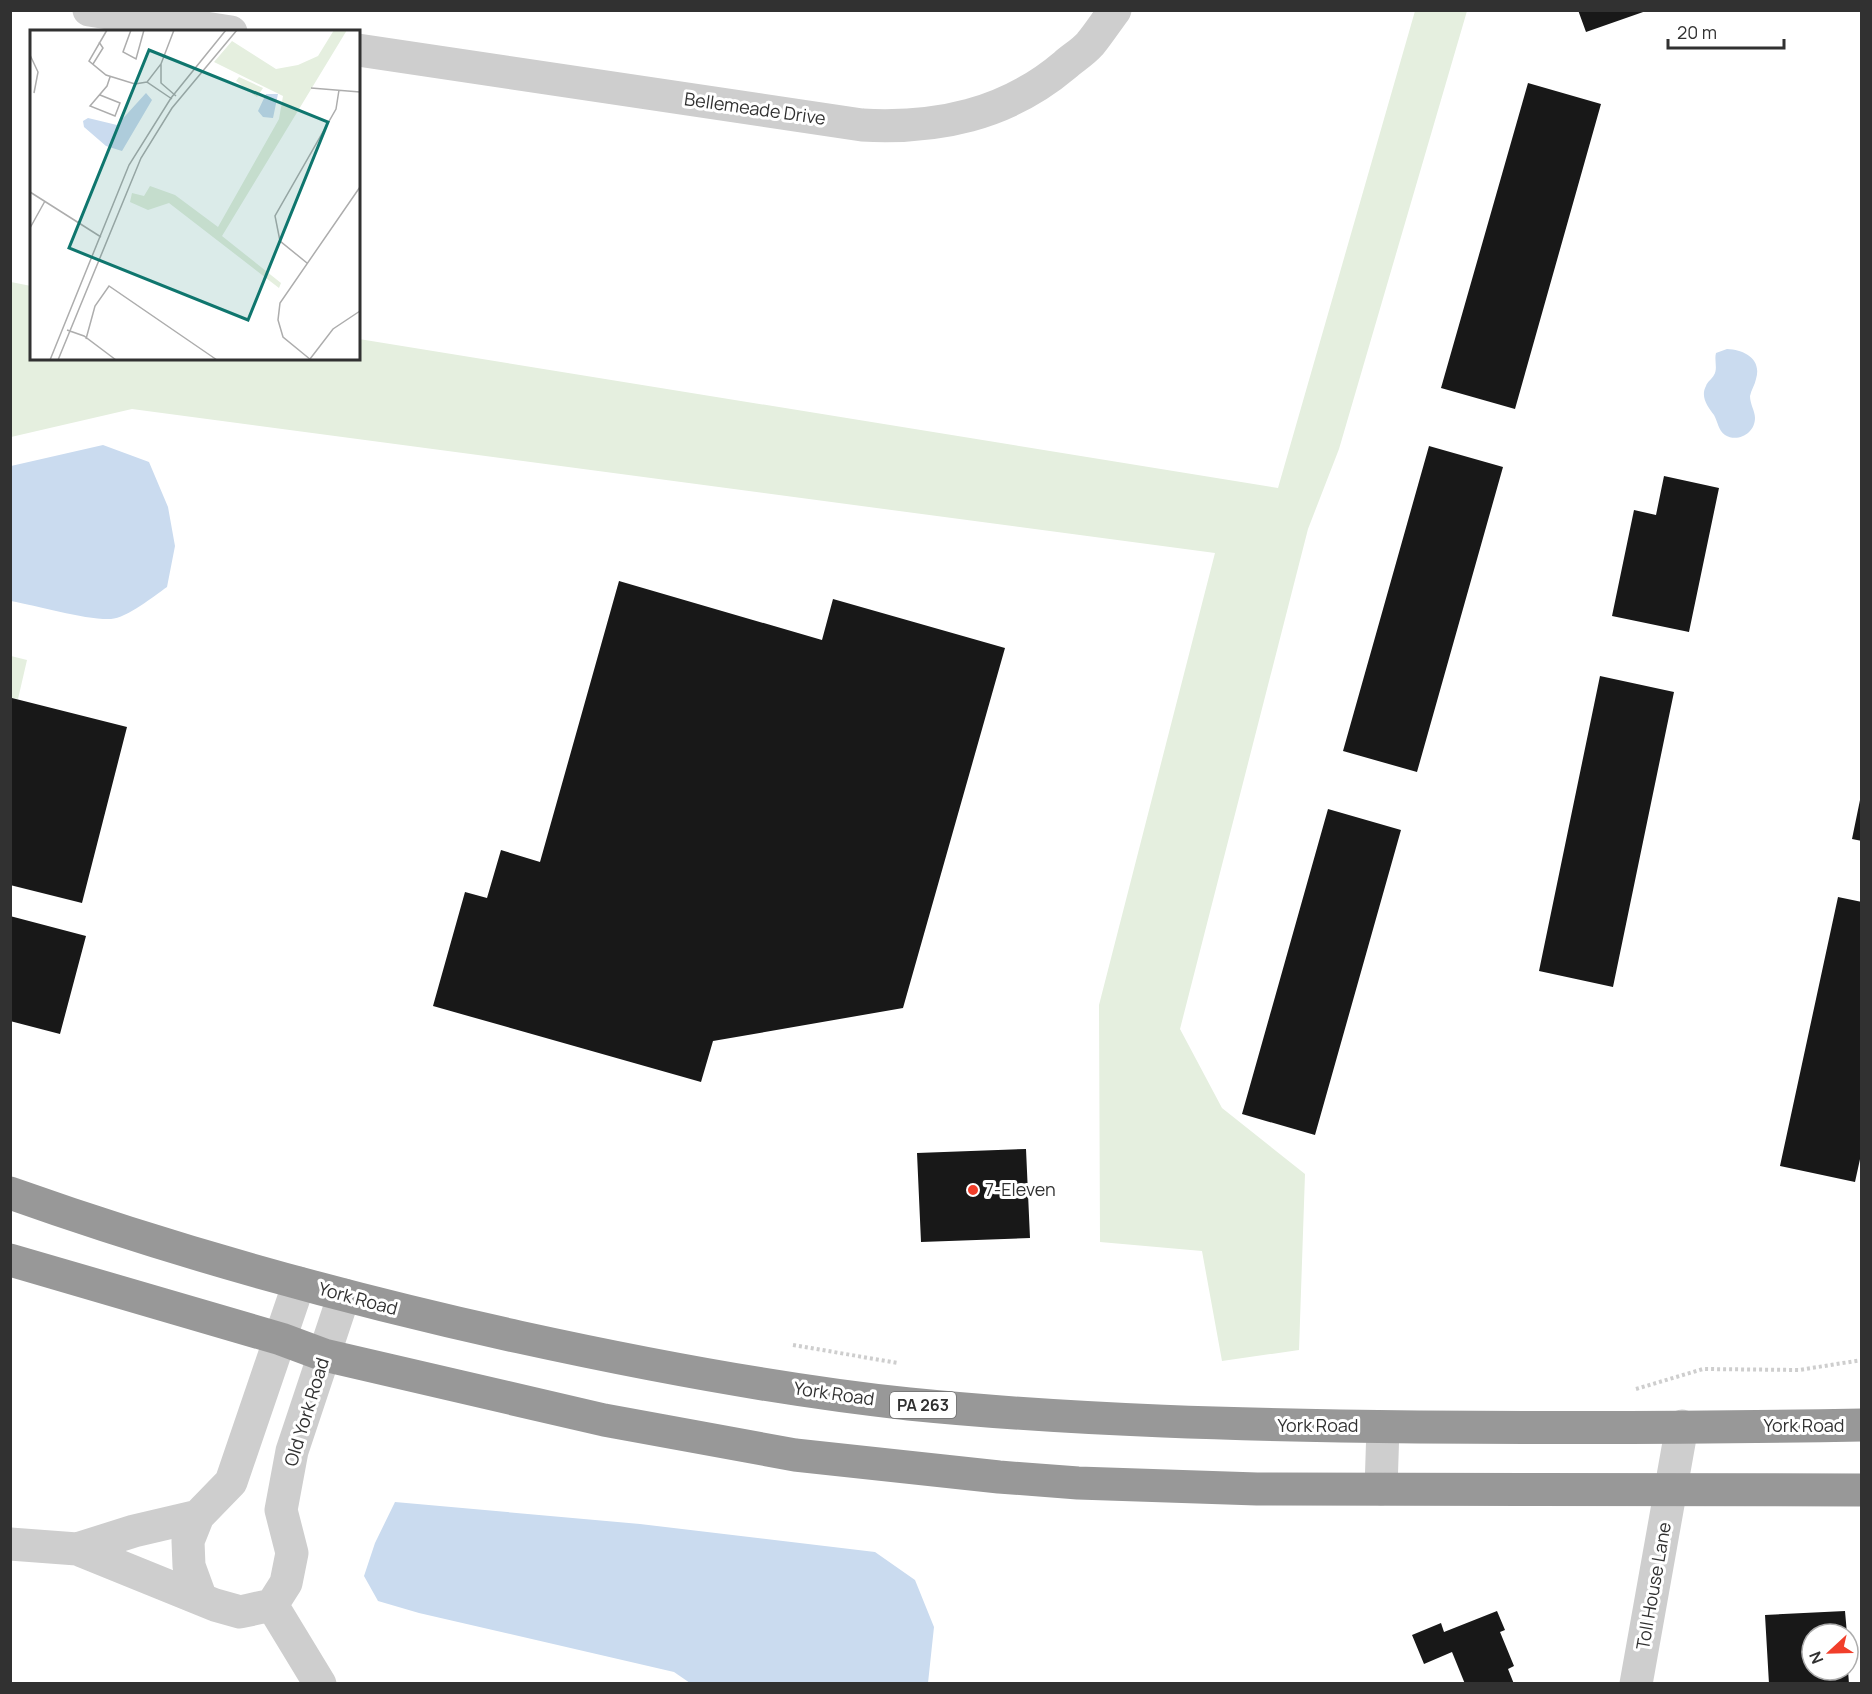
<svg xmlns="http://www.w3.org/2000/svg" width="1872" height="1694" font-family="Manrope,sans-serif">
<rect width="100%" height="100%" fill="#fff"/>
<!-- green -->
<path fill="#e5efdf" d="M 1415,11 L 1467,11 L 1339,449 L 1308,529 L 1180,1029 L 1222,1108 L 1305,1174 L 1299,1350 L 1222,1361 L 1202,1251 L 1100,1242 L 1099,1005 L 1215,553 L 132,409 L 11,437 L 11,282 L 31,286 L 32,358 L 358,358 L 359,339 L 1278,488 Z
M 11,656 L 27,660 L 18,699 L 12,698 L 11,704 Z"/>
<!-- water -->
<path fill="#cadbef" d="M 1727,349 C 1745,350 1762,359 1756,379 C 1755,385 1751,390 1750,396 C 1750,404 1755,411 1755,418 C 1755,433 1738,443 1725,435 C 1718,430 1718,422 1714,415 C 1708,407 1700,397 1706,386 C 1707,382 1712,379 1714,375 C 1718,369 1714,360 1716,353 Z
M 103,445 L 149,462 L 168,507 L 175,546 L 167,587 C 154,596 127,618 111,619 C 85,620 38,606 11,601 L 11,466 Z
M 395,1502 L 640,1524 L 875,1552 L 915,1580 L 934,1627 L 928,1683 L 690,1683 L 674,1672 L 419,1613 L 378,1601 L 364,1576 L 375,1543 Z"/>
<!-- building -->
<path fill="#181818" d="M 1578,10 L 1646,10 L 1646,11 L 1586,32 Z
M 1528,83 L 1601,104 L 1515,409 L 1441,388 Z
M 1429,446 L 1503,467 L 1417,772 L 1343,751 Z
M 1664,476 L 1719,488 L 1689,632 L 1612,616 L 1634,510 L 1656,515 Z
M 619,581 L 822,640 L 833,599 L 1005,648 L 903,1008 L 713,1041 L 701,1082 L 433,1006 L 465,892 L 487,898 L 501,850 L 540,862 Z
M 1600,676 L 1674,692 L 1613,987 L 1539,971 Z
M 12,698 L 127,727 L 82,903 L 10,885 L 10,704 Z
M 1860,800 L 1862,800 L 1862,841 L 1852,839 Z
M 1328,809 L 1401,830 L 1315,1135 L 1242,1114 Z
M 1838,897 L 1862,902 L 1862,1150 L 1855,1182 L 1780,1166 Z
M 10,916 L 86,936 L 60,1034 L 10,1021 Z
M 1026,1149 L 1030,1238 L 921,1242 L 917,1153 Z
M 1497,1611 L 1505,1630 L 1500,1632 L 1514,1666 L 1508,1669 L 1514,1684 L 1465,1684 L 1452,1652 L 1424,1664 L 1412,1635 L 1441,1623 L 1444,1632 Z
M 1845,1611 L 1847,1634 L 1812,1634 L 1812,1670 L 1848,1670 L 1849,1684 L 1769,1684 L 1765,1615 Z"/>
<g fill="none" stroke-linecap="round" stroke-linejoin="round">
<!-- path -->
<path stroke="#cecece" stroke-width="4" stroke-dasharray="3 3" stroke-linecap="butt" d="M 793,1345 L 898,1363
M 1636,1389 L 1703,1369 L 1799,1370 L 1862,1360"/>
<!-- minor -->
<path stroke="#cecece" stroke-width="33" d="M 89,10 L 231,32
M 358,50 L 862,125 C 937,129 1006,115 1065,65 C 1073,58 1083,52 1090,44 C 1099,33 1106,22 1115,10
M 1381,1489 L 1383,1427
M 198,1516 L 188,1541 L 189,1566 L 201,1599
M 10,1544 L 77,1549 L 215,1605 L 240,1612 L 272,1605 L 286,1583 L 292,1553 L 281,1510 L 292,1451 L 344,1295
M 77,1549 L 134,1531 L 198,1516 L 231,1482 L 299,1283
M 272,1605 L 320,1684
M 1636,1684 L 1682,1426"/>
<!-- highway -->
<path stroke="#989898" stroke-width="33" d="M 10,1193 C 176,1252 347,1299 519,1337 C 647,1365 778,1390 909,1404 C 1079,1421 1248,1425 1418,1427 C 1566,1428 1714,1428 1862,1425
M 10,1260 L 281,1339 L 324,1355 L 604,1420 L 795,1455 L 999,1477 L 1078,1483 L 1257,1489 L 1862,1490"/>
</g>
<!-- markers -->
<circle fill="#f13e2a" stroke="#fff" stroke-width="2" cx="973" cy="1190" r="6"/>
<g text-anchor="middle" stroke-width="6" stroke-linejoin="round" paint-order="stroke">
<!-- shield labels -->
<rect fill="#fff" stroke="#6f6f6f" stroke-width="1.5" x="890" y="1392" width="66" height="26" rx="4.5"/>
<g font-size="16" font-weight="bold" fill="#313131">
<text x="923" y="1411">PA 263</text>
</g>
<!-- street labels -->
<g font-size="18" fill="#313131" stroke="#fff">
<text transform="translate(755 109) rotate(8)" y="6">Bellemeade Drive</text>
<text transform="translate(358 1299) rotate(15)" y="6">York Road</text>
<text transform="translate(834 1394) rotate(8)" y="6">York Road</text>
<text transform="translate(307 1412) rotate(-73)" y="6">Old York Road</text>
<text x="1318" y="1432">York Road</text>
<text x="1804" y="1432">York Road</text>
<text transform="translate(1654 1586) rotate(-80)" y="6">Toll House Lane</text>
</g>
<!-- poi labels -->
<g font-size="18" fill="#313131" stroke="#fff" text-anchor="start">
<text x="985" y="1196">7-Eleven</text>
</g>
</g>
<!-- overview -->
<g transform="translate(30 30)">
<rect width="330" height="330" fill="#fff"/>
<path d="M 304,0 L 317,0 L 192,206 L 251,253 L 249,258 L 139,173 L 118,180 L 100,172 L 102,163 L 114,166 L 120,156 L 145,165 L 188,197 L 249,89 L 253,66 L 184,32 L 202,11 L 246,39 L 268,35 L 288,26 ZM 209,47 L 233,58 L 227,67 L 206,51 Z" fill="#e5efdf"/>
<path d="M 116,63 L 122,70 L 92,121 L 76,116 L 54,97 L 53,91 L 58,88 L 87,95 ZM 236,64 L 248,64 L 243,88 L 233,87 L 228,81 Z" fill="#cadbef"/>
<path fill="none" stroke="#adadad" stroke-width="1.5" d="M 77,0 L 59,31 L 76,45 L 105,54 L 117,52M 101,0 L 93,22 L 106,29 L 114,0M 0,25 L 8,42 L 4,63M 63,34 L 73,18 L 69,12M 131,34 L 131,53 L 146,66M 281,58 L 330,62M 70,65 L 90,73 L 85,86 L 60,76 L 77,56 L 80,47M 142,69 L 117,52 L 131,34 L 144,0M 0,162 L 71,207M 0,198 L 15,171M 277,233 L 250,211 L 245,186 L 306,79 L 309,60M 37,300 L 54,306 L 86,330M 56,309 L 65,276 L 79,256 L 187,330M 280,329 L 303,299 L 330,281M 20,330 L 99,135 L 141,68 L 196,0M 28,330 L 111,128 L 142,78 L 207,0M 281,330 L 253,307 L 248,290 L 250,273 L 330,157"/>
<path fill="#0f766e" fill-opacity="0.15" stroke="#0f766e" stroke-width="3" d="M 119,20 L 298,92 L 218,290 L 39,218 Z"/>
<rect width="330" height="330" fill="none" stroke="#313131" stroke-width="3"/>
</g>
<!-- border -->
<rect width="1872" height="1694" fill="none" stroke="#313131" stroke-width="24"/>
<!-- north arrow -->
<g transform="translate(1830 1652) rotate(248)"><circle r="28" fill="#ffffff" stroke="#adadad" stroke-width="1.5"/>
<path d="M0-4.5L10 22L0 15L-10 22Z" fill="#f13e2a"/>
<text y="-9" font-size="16" font-weight="bold" text-anchor="middle" fill="#313131">N</text>
</g>
<!-- scale -->
<path d="M1668 39v9h116v-9" fill="none" stroke="#313131" stroke-width="3"/>
<text x="1677" y="39" font-size="18" fill="#313131" stroke="#ffffff" stroke-width="4.5" paint-order="stroke">20 m</text>
</svg>
